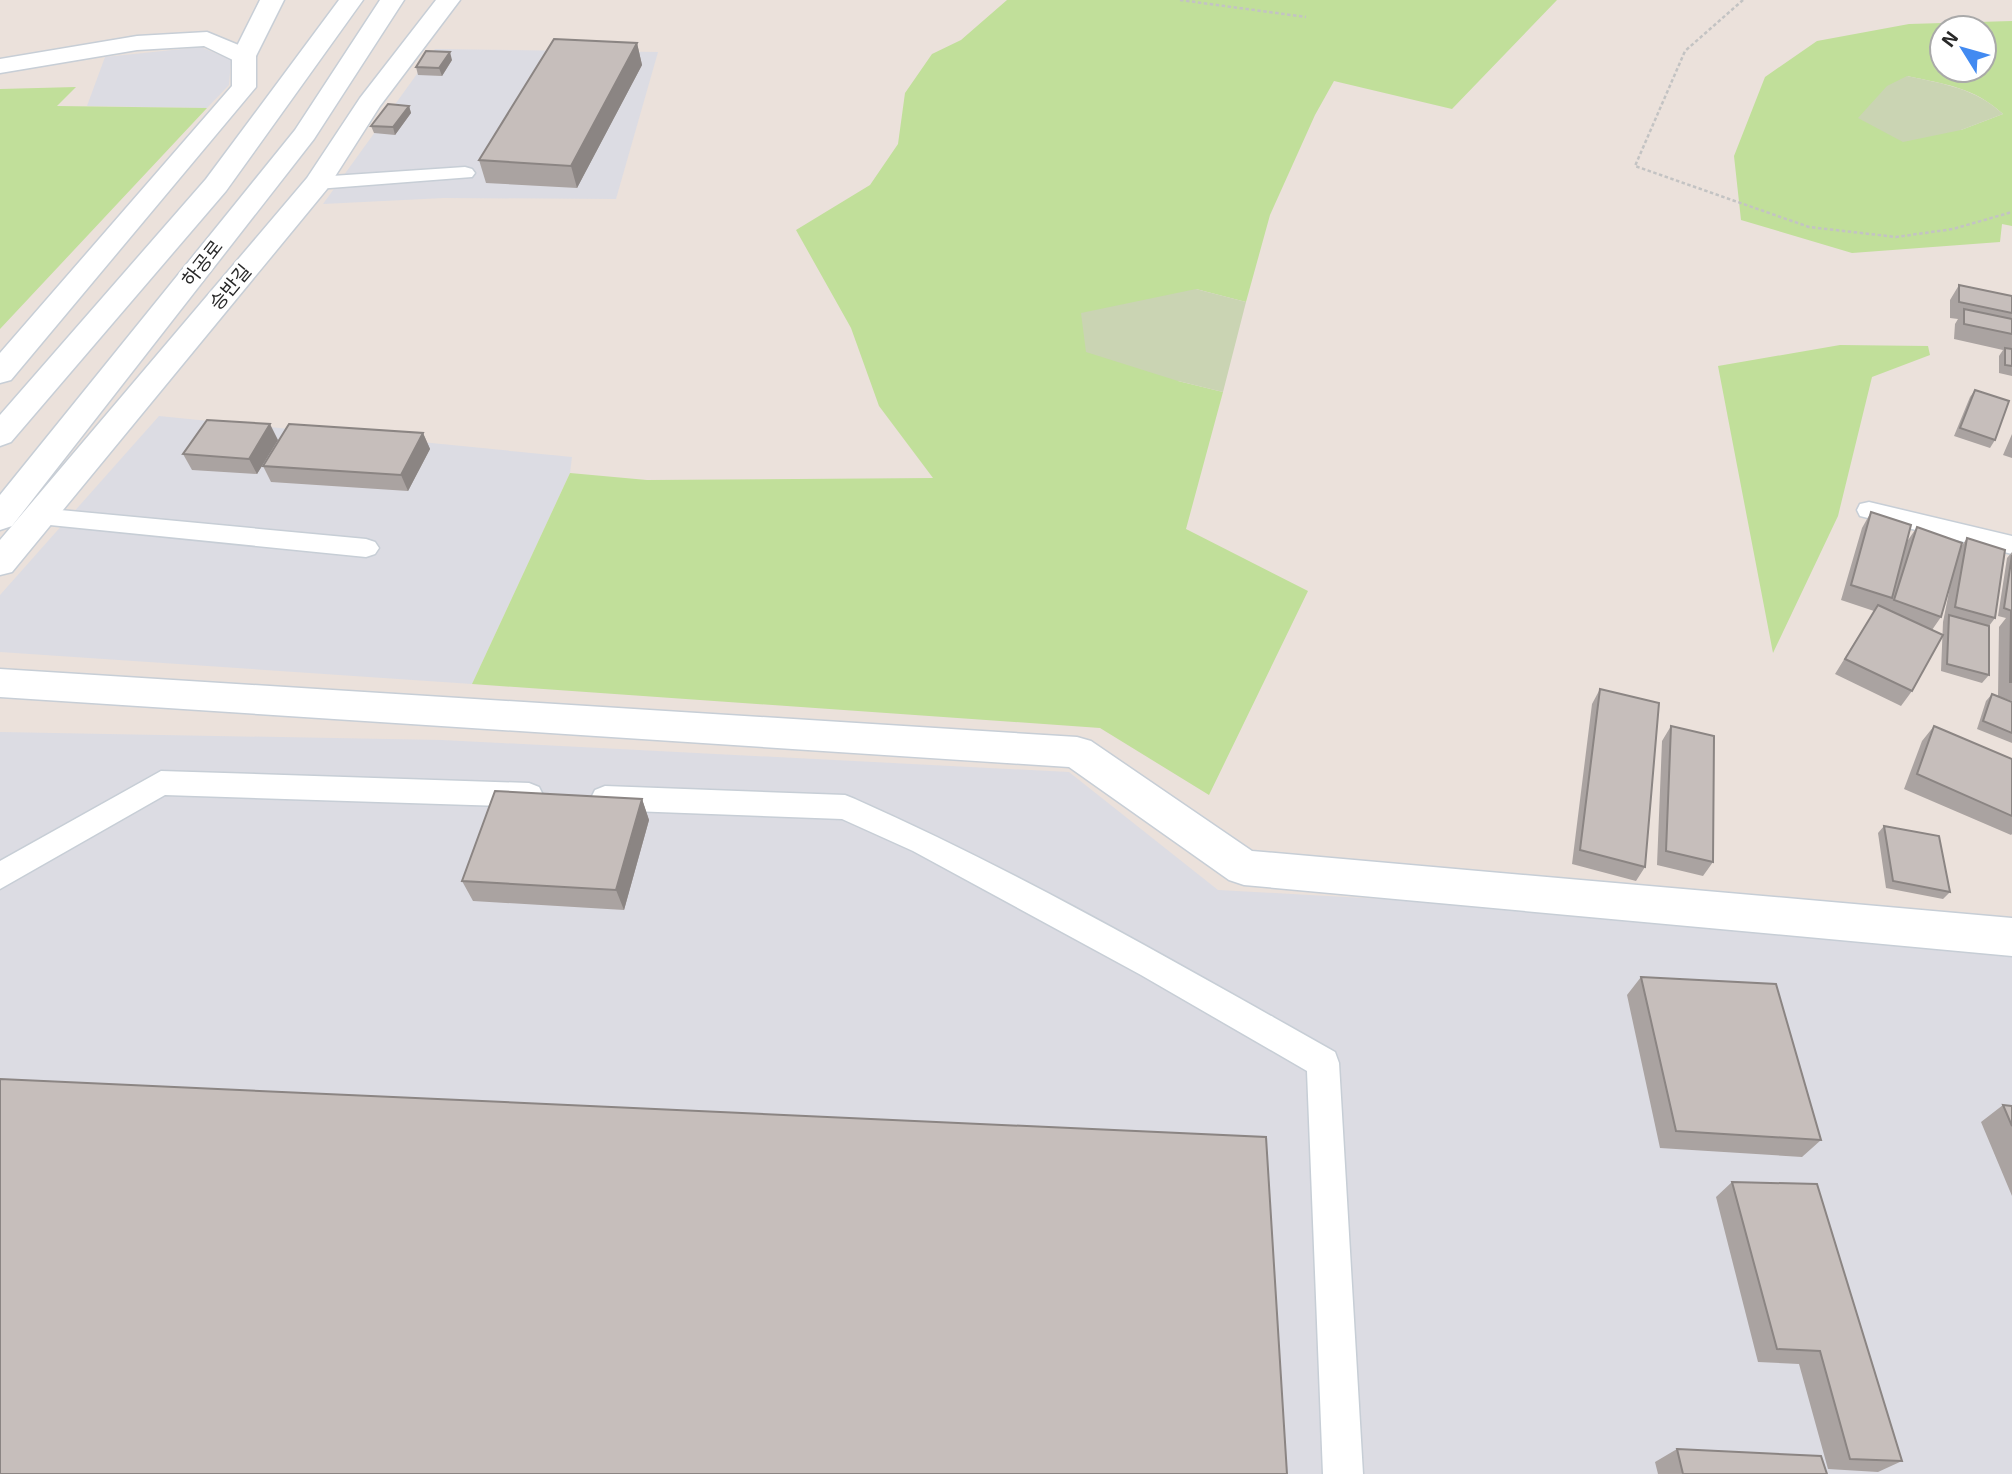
<svg xmlns="http://www.w3.org/2000/svg" width="2012" height="1474" font-family="'Exo 2','Noto Sans KR',sans-serif">
<rect width="100%" height="100%" fill="#ebe1db"/>
<!-- industrial -->
<path fill="#dcdce3" d="M 201,47 L 231,60 L 229,85 L 207,108 L 87,106 L 105,57 Z
M 435,49 L 658,52 L 616,199 L 444,198 L 323,204 Z
M 159,416 L 572,457 L 570,473 L 472,684 L 0,652 L 0,595 Z
M 0,732 L 442,740 L 1069,772 L 1218,890 L 1926,929 L 2012,937 L 2012,1474 L 0,1474 Z"/>
<!-- green -->
<path fill="#c1df9a" fill-rule="evenodd" d="M 1007,0 L 1557,0 L 1452,109 L 1334,81 L 1315,115 L 1270,215 L 1246,302 L 1196,289 L 1178,381 L 1223,392 L 1186,529 L 1308,591 L 1209,795 L 1100,728 L 472,684 L 570,473 L 647,480 L 933,478 L 879,406 L 851,328 L 796,230 L 870,185 L 898,144 L 905,93 L 932,54 L 961,40 Z
M 2012,21 L 2012,226 L 2002,224 L 2000,242 L 1852,253 L 1741,220 L 1734,156 L 1765,77 L 1817,41 L 1909,24 ZM 1942,28 L 1984,28 L 1984,70 L 1942,70 ZM 1907,76 C 1944,84 1974,87 2003,114 L 1961,130 Z
M 76,87 L 57,106 L 207,108 L 0,329 L 0,89 Z
M 1840,345 L 1928,346 L 1930,355 L 1872,377 L 1838,516 L 1773,653 L 1718,366 Z"/>
<!-- cemetery -->
<path fill="#cad4b3" d="M 1907,76 C 1944,84 1975,88 2003,114 L 1961,130 L 1903,142 L 1858,118 L 1887,86 Z
M 1196,289 L 1246,302 L 1223,392 L 1178,381 L 1086,352 L 1081,313 Z"/>
<g fill="none" stroke-linecap="round" stroke-linejoin="round">
<!-- lane casing -->
<g stroke="#c7ced6" stroke-width="3">
<path id="lane" d="M 465,167 L 472,169 L 475,173 L 472,177 L 317,189 L 307,183 L 317,177 Z
M 1869,502 L 2012,536 L 2012,554 L 1860,516 L 1857,510 L 1860,504 Z
M 39,508 L 366,539 L 375,542 L 379,548 L 375,554 L 366,557 L 30,523 L 27,517 L 30,511 Z
M 161,771 L 529,783 L 539,787 L 543,795 L 539,803 L 529,807 L 165,795 L 0,889 L 0,861 Z
M 605,786 L 845,795 L 855,799 C 1020,872 1177,963 1335,1052 L 1339,1063 L 1363,1474 L 1323,1474 L 1307,1071 L 1141,975 L 913,851 L 842,819 L 605,810 L 595,806 L 591,798 L 595,790 Z"/>
</g>
<!-- street casing -->
<g stroke="#c7ced6" stroke-width="3">
<path id="street" d="M 436,0 L 460,0 L 380,106 L 327,189 L 12,572 L 0,575 L 0,540 L 307,178 L 360,98 Z
M 207,32 L 253,51 L 256,56 L 253,61 L 244,63 L 235,61 L 204,46 L 137,50 L 0,73 L 0,59 L 137,36 Z
M 0,669 L 1077,737 L 1091,741 L 1252,851 L 2012,918 L 2012,956 L 1244,885 L 1229,880 L 1069,767 L 0,697 Z"/>
</g>
<!-- secondary casing -->
<g stroke="#c7ced6" stroke-width="3">
<path id="secondary" d="M 260,0 L 284,0 L 256,56 L 256,87 L 11,380 L 0,383 L 0,353 L 232,86 L 232,56 Z
M 339,0 L 363,0 L 226,191 L 11,442 L 0,446 L 0,415 L 206,179 Z
M 380,0 L 404,0 L 314,139 L 12,526 L 0,530 L 0,495 L 295,130 Z"/>
</g>
<!-- path -->
<path stroke="#c3c3c3" stroke-width="2.5" stroke-dasharray="3.5 2.5" stroke-linecap="butt" d="M 1180,0 L 1306,17
M 1743,0 L 1685,51 L 1635,166 L 1809,227 L 1896,237 L 1953,229 L 2012,212"/>
<!-- lane -->
<use href="#lane" fill="#fff" fill-rule="evenodd"/>
<!-- street -->
<use href="#street" fill="#fff" fill-rule="evenodd"/>
<!-- secondary -->
<use href="#secondary" fill="#fff" fill-rule="evenodd"/>
</g>
<!-- wall -->
<path fill="#aaa3a1" d="M 637,43 L 642,65 L 577,188 L 486,183 L 479,160 Z
M 452,60 L 442,76 L 418,75 L 416,67 Z
M 409,106 L 411,113 L 395,135 L 374,133 L 371,126 Z
M 1959,285 L 2012,296 L 2012,376 L 1999,373 L 1999,356 L 2003,350 L 1954,339 L 1955,324 L 1958,319 L 1950,318 L 1950,300 Z
M 1975,390 L 1995,440 L 1990,448 L 1954,436 L 1970,397 Z
M 423,433 L 430,449 L 408,491 L 271,482 L 263,466 Z
M 2012,434 L 2012,458 L 2003,455 Z
M 278,440 L 257,474 L 192,470 L 183,454 Z
M 1871,512 L 1906,543 L 1917,527 L 1961,547 L 1967,538 L 1995,618 L 1989,626 L 1989,675 L 1982,683 L 1941,671 L 1943,622 L 1950,587 L 1941,617 L 1932,630 L 1912,691 L 1901,706 L 1835,674 L 1874,611 L 1841,600 L 1862,528 Z
M 2012,552 L 2012,701 L 2000,697 L 2012,702 L 2012,743 L 1977,729 L 1986,701 L 1992,694 L 1998,696 L 1999,627 L 2006,618 L 1998,616 L 2007,558 Z
M 1600,689 L 1645,867 L 1636,881 L 1572,864 L 1592,704 Z
M 1671,726 L 1713,862 L 1703,876 L 1657,865 L 1662,741 Z
M 1934,726 L 2012,759 L 2012,834 L 2011,835 L 1904,789 L 1922,741 Z
M 642,799 L 649,820 L 624,910 L 473,901 L 462,881 Z
M 1884,826 L 1950,892 L 1943,899 L 1886,888 L 1878,833 Z
M 1641,977 L 1821,1140 L 1802,1157 L 1660,1148 L 1627,995 Z
M 2003,1105 L 2012,1106 L 2012,1196 L 1981,1122 Z
M 1732,1182 L 1902,1461 L 1878,1472 L 1828,1469 L 1799,1364 L 1758,1362 L 1716,1197 Z
M 1677,1449 L 1827,1474 L 1658,1474 L 1655,1462 Z"/>
<!-- shaded-wall -->
<path fill="#8b8583" d="M 637,43 L 642,65 L 577,188 L 571,166 Z
M 450,52 L 452,60 L 442,76 L 439,68 Z
M 409,106 L 411,113 L 395,135 L 393,127 Z
M 270,424 L 278,440 L 257,474 L 249,459 Z
M 423,433 L 430,449 L 408,491 L 401,475 Z
M 642,799 L 649,820 L 624,910 L 616,890 Z"/>
<!-- building -->
<path fill="#c6bebb" stroke="#8b8583" stroke-width="2" d="M 554,39 L 637,43 L 571,166 L 479,160 Z
M 426,51 L 450,52 L 439,68 L 416,67 Z
M 388,104 L 409,106 L 393,127 L 371,126 Z
M 1959,285 L 2012,296 L 2012,313 L 1959,302 Z
M 1964,309 L 2012,319 L 2012,334 L 1964,324 Z
M 2005,348 L 2012,349 L 2012,366 L 2005,365 Z
M 1975,390 L 2009,401 L 1995,440 L 1960,428 Z
M 207,420 L 270,424 L 249,459 L 183,454 Z
M 289,424 L 423,433 L 401,475 L 263,466 Z
M 1871,512 L 1911,525 L 1892,598 L 1851,585 Z
M 1917,527 L 1962,543 L 1941,617 L 1894,600 Z
M 1967,538 L 2005,550 L 1995,618 L 1955,607 Z
M 2012,555 L 2012,611 L 2004,608 Z
M 1878,605 L 1943,635 L 1912,691 L 1845,659 Z
M 2011,612 L 2012,612 L 2012,682 L 2010,682 Z
M 1949,615 L 1989,626 L 1989,675 L 1947,664 Z
M 1600,689 L 1659,703 L 1645,867 L 1580,850 Z
M 1992,694 L 2012,702 L 2012,733 L 1983,721 Z
M 1671,726 L 1714,736 L 1713,862 L 1666,851 Z
M 1934,726 L 2012,759 L 2012,816 L 1917,774 Z
M 495,791 L 642,799 L 616,890 L 462,881 Z
M 1884,826 L 1939,836 L 1950,892 L 1893,881 Z
M 1641,977 L 1776,984 L 1821,1140 L 1676,1131 Z
M 0,1079 L 1266,1137 L 1287,1474 L 0,1474 Z
M 2003,1105 L 2012,1106 L 2012,1126 Z
M 1732,1182 L 1817,1184 L 1902,1461 L 1850,1459 L 1820,1351 L 1777,1349 Z
M 1677,1449 L 1821,1456 L 1827,1474 L 1683,1474 Z"/>
<g text-anchor="middle" stroke-width="7" stroke-linejoin="round" paint-order="stroke">
<!-- far-street labels -->
<g font-size="19" fill="#292929" stroke="#fff">
<text transform="translate(202 263) rotate(-52)" y="7">하공로</text>
<text transform="translate(230 287) rotate(-50)" y="7">승반길</text>
</g>
</g>
<!-- north arrow -->
<g transform="translate(1963 49) rotate(307)"><circle r="33" fill="#ffffff" stroke="#a9a9a9" stroke-width="2"/>
<path d="M0-5L12 26L0 18L-12 26Z" fill="#428af1"/>
<text y="-10" font-size="19" font-weight="bold" text-anchor="middle" fill="#292929">N</text>
</g>
</svg>
